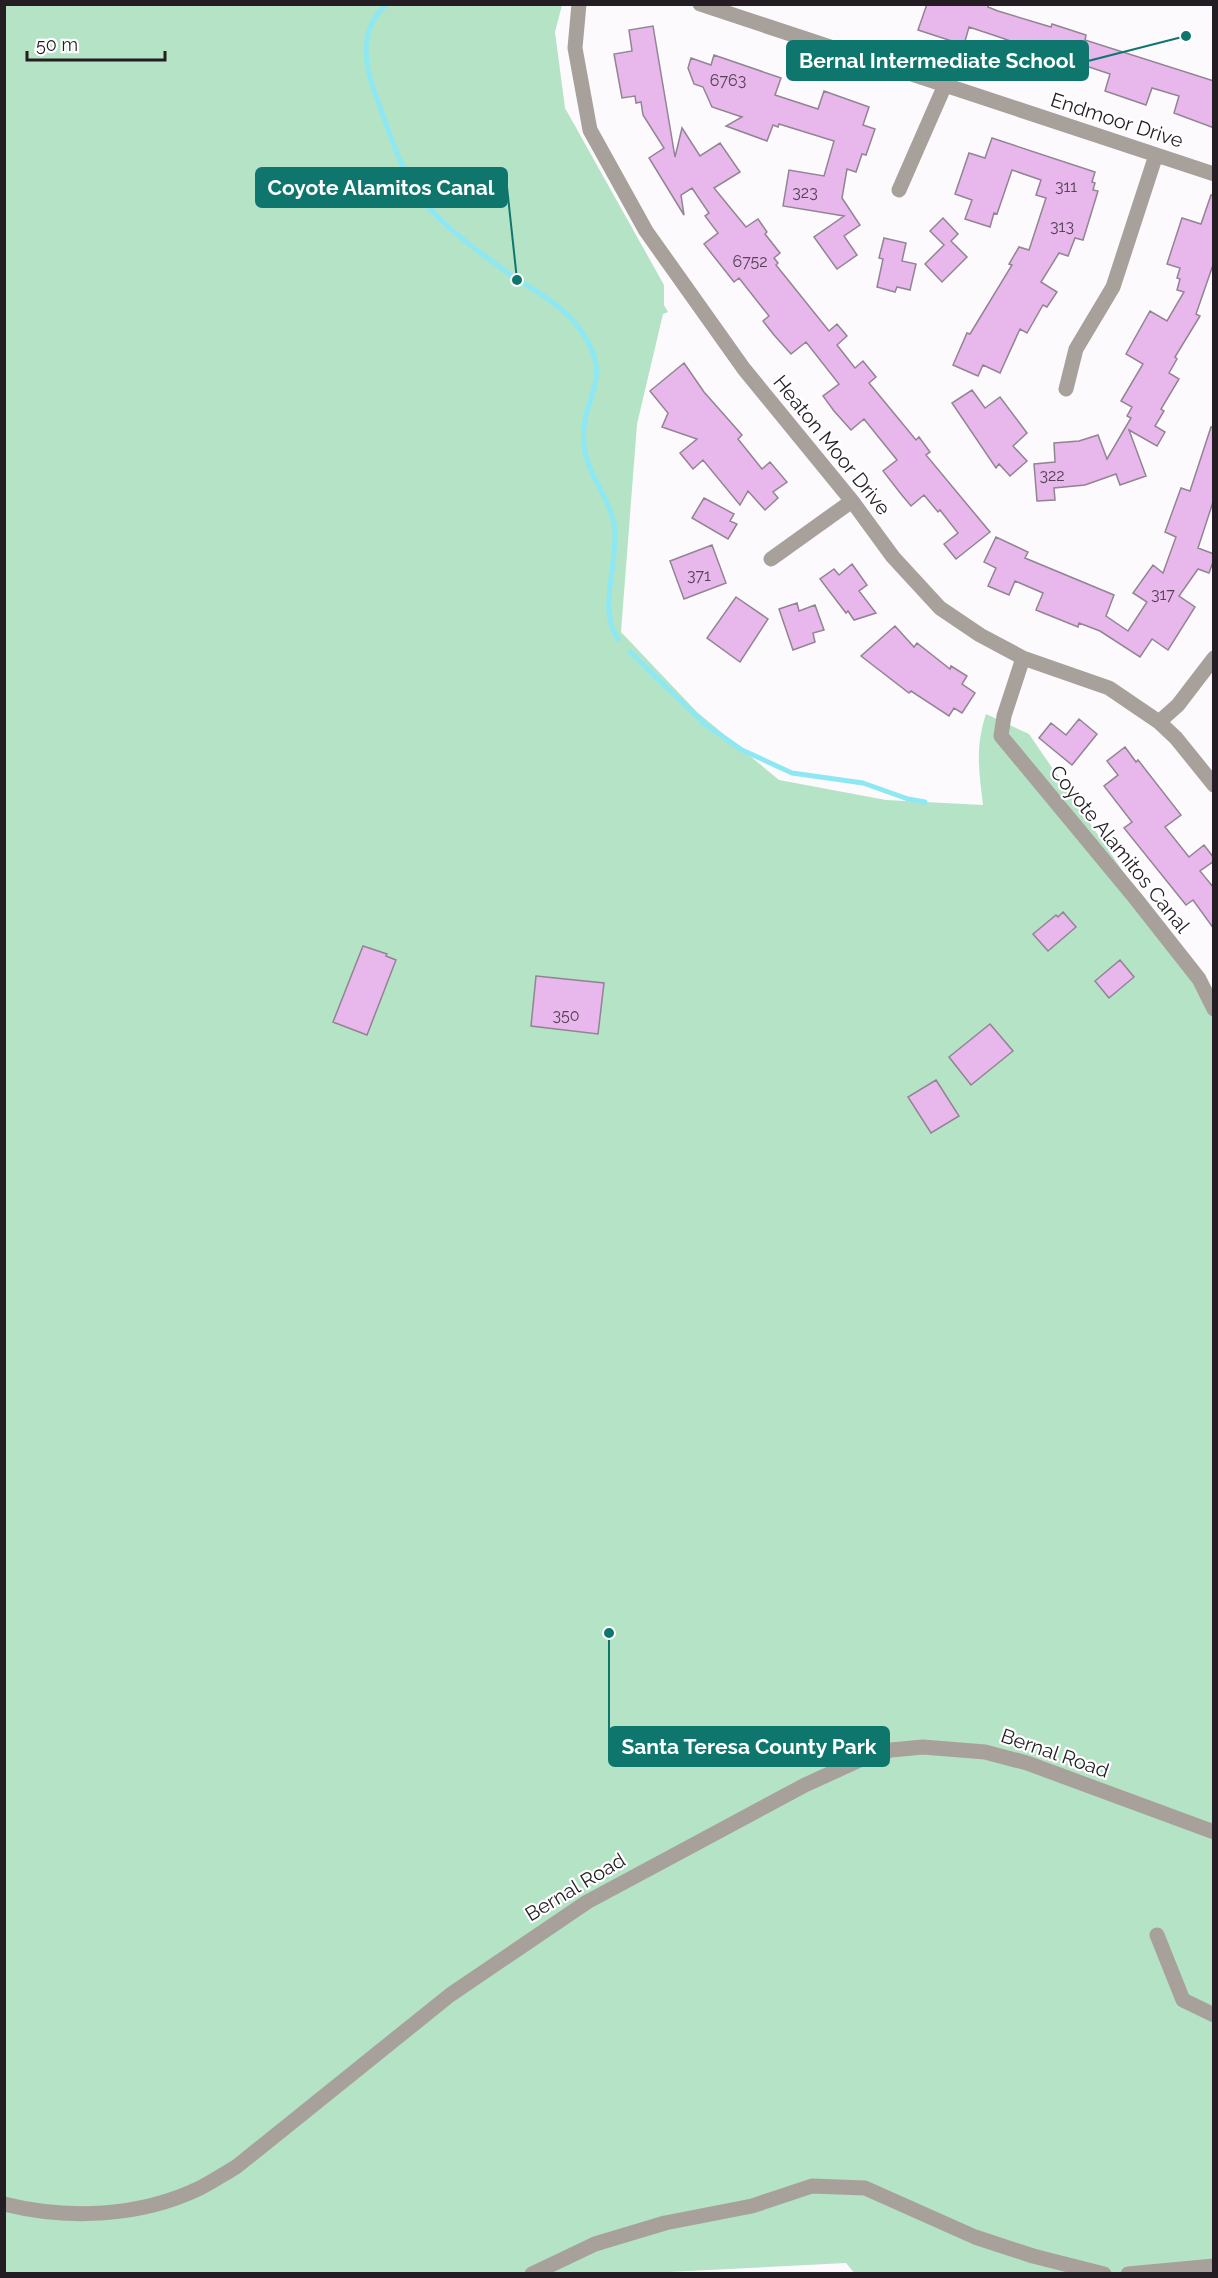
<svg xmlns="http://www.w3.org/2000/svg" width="1218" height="2278" font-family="Raleway,sans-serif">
<rect width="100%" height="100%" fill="#fdfafd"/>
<!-- green -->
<path fill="#b4e3c5" d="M 5,5 L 562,5 L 555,32 L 565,108 L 664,285 L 664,305 L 668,312 L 663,314 L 637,424 L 621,632 L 697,712 L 779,780 L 886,800 L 983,805 C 979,771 975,747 986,714 L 1029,734 L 1213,1003 L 1213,2273 L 855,2274 L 846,2263 L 630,2274 L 5,2274 Z"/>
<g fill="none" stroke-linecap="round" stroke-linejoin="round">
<!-- stream -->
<path stroke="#8de8f3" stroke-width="5" d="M 387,4 C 358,29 364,65 376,96 C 388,128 398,163 417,192 C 437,223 478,251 508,273 C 532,290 561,303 579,328 C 618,382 579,395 584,444 C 586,476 614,501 615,533 C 617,565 598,612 618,639
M 630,652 L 706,725 L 742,750 L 792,773 L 863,783 L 908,799 L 925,802"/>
</g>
<!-- building -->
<path fill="#e8b7eb" stroke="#928493" stroke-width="1.5" d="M 927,4 L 989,4 L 988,7 L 998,11 L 1051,27 L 1052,24 L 1086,35 L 1085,40 L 1214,81 L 1214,128 L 1174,113 L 1179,96 L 1152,88 L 1146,105 L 1105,91 L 1110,74 L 1065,59 L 1059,77 L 1013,62 L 1019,44 L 999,37 L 969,27 L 964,45 L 918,30 Z
M 653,26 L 675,157 L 682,128 L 700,156 L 720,143 L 740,172 L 714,188 L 746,227 L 758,219 L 767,232 L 765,234 L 780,253 L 774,258 L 778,263 L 776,265 L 829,331 L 837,324 L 847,336 L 837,345 L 855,368 L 863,361 L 876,377 L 869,383 L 916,440 L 919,437 L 930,452 L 926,455 L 990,532 L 956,559 L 944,544 L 958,533 L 940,510 L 938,512 L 924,495 L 911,506 L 901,494 L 883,471 L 897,460 L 864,419 L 851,430 L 834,411 L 823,396 L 839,384 L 806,342 L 791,354 L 774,335 L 763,321 L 769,316 L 739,278 L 734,282 L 704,244 L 718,233 L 705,216 L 709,213 L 692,188 L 681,195 L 684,215 L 649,158 L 664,148 L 643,115 L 641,102 L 636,103 L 635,96 L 622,98 L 614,54 L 632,51 L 629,30 Z
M 714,55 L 781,78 L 775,95 L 818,109 L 824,91 L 869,107 L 863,125 L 875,129 L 866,155 L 862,154 L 856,172 L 847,169 L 842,198 L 860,225 L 844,236 L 857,255 L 837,269 L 814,237 L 844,216 L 783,206 L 789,170 L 824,176 L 834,141 L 779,124 L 778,127 L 773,125 L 767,141 L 726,126 L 742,117 L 712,107 L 703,87 L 694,84 L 688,68 L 691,58 L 711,65 Z
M 992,138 L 1095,172 L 1092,182 L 1095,183 L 1093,190 L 1098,191 L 1083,240 L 1075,238 L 1068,256 L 1059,253 L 1041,282 L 1057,292 L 1047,307 L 1043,305 L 1027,333 L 1020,329 L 1000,373 L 983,365 L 978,376 L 953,365 L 967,333 L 970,334 L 1012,265 L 1009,264 L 1019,247 L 1029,250 L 1046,198 L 1036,195 L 1041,180 L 1012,170 L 997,214 L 994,213 L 990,227 L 965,219 L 972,200 L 955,194 L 969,153 L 985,158 Z
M 1211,195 L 1214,196 L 1214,262 L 1196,314 L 1200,316 L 1175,357 L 1177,359 L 1169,373 L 1179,379 L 1161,409 L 1164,411 L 1155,426 L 1165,432 L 1157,446 L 1129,430 L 1146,476 L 1120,485 L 1116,474 L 1085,485 L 1054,488 L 1055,500 L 1037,501 L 1034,464 L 1055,462 L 1054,443 L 1079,441 L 1098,435 L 1107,459 L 1131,418 L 1127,416 L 1132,407 L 1121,401 L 1143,364 L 1126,354 L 1150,311 L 1167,321 L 1184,292 L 1177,290 L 1180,279 L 1177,278 L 1180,268 L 1167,264 L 1182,218 L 1201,224 Z
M 943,218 L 958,234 L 951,241 L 967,257 L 942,282 L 925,264 L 944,245 L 930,231 Z
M 884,238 L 906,243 L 902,261 L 916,264 L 910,290 L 897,287 L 895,292 L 877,287 L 883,259 L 879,258 Z
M 684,363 L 704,392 L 742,435 L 738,439 L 762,469 L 770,462 L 787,482 L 773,492 L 778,498 L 765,510 L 748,491 L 740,505 L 703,460 L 693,469 L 680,453 L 697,439 L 662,427 L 668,413 L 650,391 Z
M 972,390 L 985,408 L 1000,397 L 1027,433 L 1013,446 L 1027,461 L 1010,476 L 999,464 L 996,468 L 952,403 Z
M 1211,427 L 1214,428 L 1214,499 L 1198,548 L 1214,554 L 1214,559 L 1209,573 L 1198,569 L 1179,596 L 1195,607 L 1168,650 L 1152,639 L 1140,657 L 1100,631 L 1079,623 L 1078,627 L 1036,610 L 1043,593 L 1015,581 L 1009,595 L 988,586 L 996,568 L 984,562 L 996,537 L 1028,552 L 1025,558 L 1114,595 L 1106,616 L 1128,631 L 1147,602 L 1133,593 L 1153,565 L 1163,573 L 1176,537 L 1165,532 L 1181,488 L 1190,491 Z
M 704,498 L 734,514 L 730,521 L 737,524 L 728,539 L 692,518 Z
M 712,545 L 726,583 L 684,599 L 670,561 Z
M 852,564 L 867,585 L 859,591 L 876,613 L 854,620 L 848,611 L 846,613 L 820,579 L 834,569 L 839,575 Z
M 736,597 L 768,619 L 740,662 L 707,638 Z
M 797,603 L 799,611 L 815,605 L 824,630 L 813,633 L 815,642 L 793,650 L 779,609 Z
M 895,626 L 914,647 L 917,643 L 950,669 L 951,666 L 967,676 L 962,684 L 975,693 L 962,713 L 954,708 L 949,716 L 911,691 L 909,693 L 861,656 Z
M 1079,719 L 1097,734 L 1072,765 L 1039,738 L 1051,723 L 1066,735 Z
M 1125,747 L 1136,762 L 1138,760 L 1181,815 L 1165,827 L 1189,857 L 1204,845 L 1214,858 L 1214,861 L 1200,871 L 1214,888 L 1214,929 L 1193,900 L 1186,905 L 1124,828 L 1132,822 L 1104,786 L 1118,775 L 1107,761 Z
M 1063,912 L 1076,927 L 1048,951 L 1033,934 L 1056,915 L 1058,917 Z
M 363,946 L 387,954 L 386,956 L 396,960 L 367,1035 L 333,1022 Z
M 1120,960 L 1134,977 L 1109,998 L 1095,981 Z
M 536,976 L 604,983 L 598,1034 L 531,1026 Z
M 990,1024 L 1013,1051 L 971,1085 L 949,1057 Z
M 936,1080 L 959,1116 L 931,1133 L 908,1097 Z"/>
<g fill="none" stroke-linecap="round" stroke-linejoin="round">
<!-- minor -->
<path stroke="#a8a19b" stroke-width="15" d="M 579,4 L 575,48 L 590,130 L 646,231 L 744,369 L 852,501 L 893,557 L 940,608 L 980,635 L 1023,658 L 1109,688 L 1159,722 L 1176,738 L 1214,785
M 700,4 L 1214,174
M 899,190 L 945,85
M 1066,389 L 1076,349 L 1113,287 L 1156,155
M 771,559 L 852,501
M 1023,658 L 1004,716 L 1001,736 L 1136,899 L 1199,979 L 1214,1009
M 1159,722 L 1178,705 L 1214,658
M 1157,1935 L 1183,2000 L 1214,2015
M 4,2204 C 68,2220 140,2217 200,2188 C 212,2182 224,2174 236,2167 L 450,1995 L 587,1902 L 805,1785 L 864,1758 L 891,1750 L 923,1747 L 985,1752 L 1027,1763 L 1214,1832
M 532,2274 L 595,2244 L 665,2223 L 752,2206 L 812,2186 L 865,2188 L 975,2237 L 1033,2256 L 1104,2274
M 1128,2274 L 1214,2266"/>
</g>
<g text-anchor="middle" stroke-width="4.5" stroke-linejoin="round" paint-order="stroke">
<!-- number labels -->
<g font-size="16" fill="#554456">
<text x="728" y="86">6763</text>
<text x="1066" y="192">311</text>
<text x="805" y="198">323</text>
<text x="1062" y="232">313</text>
<text x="750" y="267">6752</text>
<text x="1052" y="481">322</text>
<text x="699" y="581">371</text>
<text x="1163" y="600">317</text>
<text x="566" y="1021">350</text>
</g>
<!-- street labels -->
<g font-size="20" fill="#241e24" stroke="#fff">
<text transform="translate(1117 120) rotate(18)" y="7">Endmoor Drive</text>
<text transform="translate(832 445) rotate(51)" y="7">Heaton Moor Drive</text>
<text transform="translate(1120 849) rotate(51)" y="7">Coyote Alamitos Canal</text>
<text transform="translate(1055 1753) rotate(19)" y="7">Bernal Road</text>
<text transform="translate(575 1887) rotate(-31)" y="7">Bernal Road</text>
</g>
</g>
<!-- callouts -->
<path fill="none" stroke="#0f766e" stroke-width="2" d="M1186 36L1088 61M517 280L507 187M609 1633L609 1746"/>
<g fill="#0f766e" stroke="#fff" stroke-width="2">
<circle cx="1186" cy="36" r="6"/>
<circle cx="517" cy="280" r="6"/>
<circle cx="609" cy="1633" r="6"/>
</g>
<g fill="#0f766e" stroke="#0f766e" stroke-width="2">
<rect x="787" y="41" width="301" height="39" rx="6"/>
<rect x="256" y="168" width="251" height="39" rx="6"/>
<rect x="609" y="1727" width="280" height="39" rx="6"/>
</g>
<g font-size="21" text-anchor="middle" font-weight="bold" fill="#fff">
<text x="937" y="68">Bernal Intermediate School</text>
<text x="381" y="195">Coyote Alamitos Canal</text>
<text x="749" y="1754">Santa Teresa County Park</text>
</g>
<!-- border -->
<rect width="1218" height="2278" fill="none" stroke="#241e24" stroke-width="12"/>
<!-- scale -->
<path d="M27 51v9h138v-9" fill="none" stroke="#241e24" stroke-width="3"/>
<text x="36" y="51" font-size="18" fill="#241e24" stroke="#ffffff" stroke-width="4.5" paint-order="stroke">50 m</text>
</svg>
